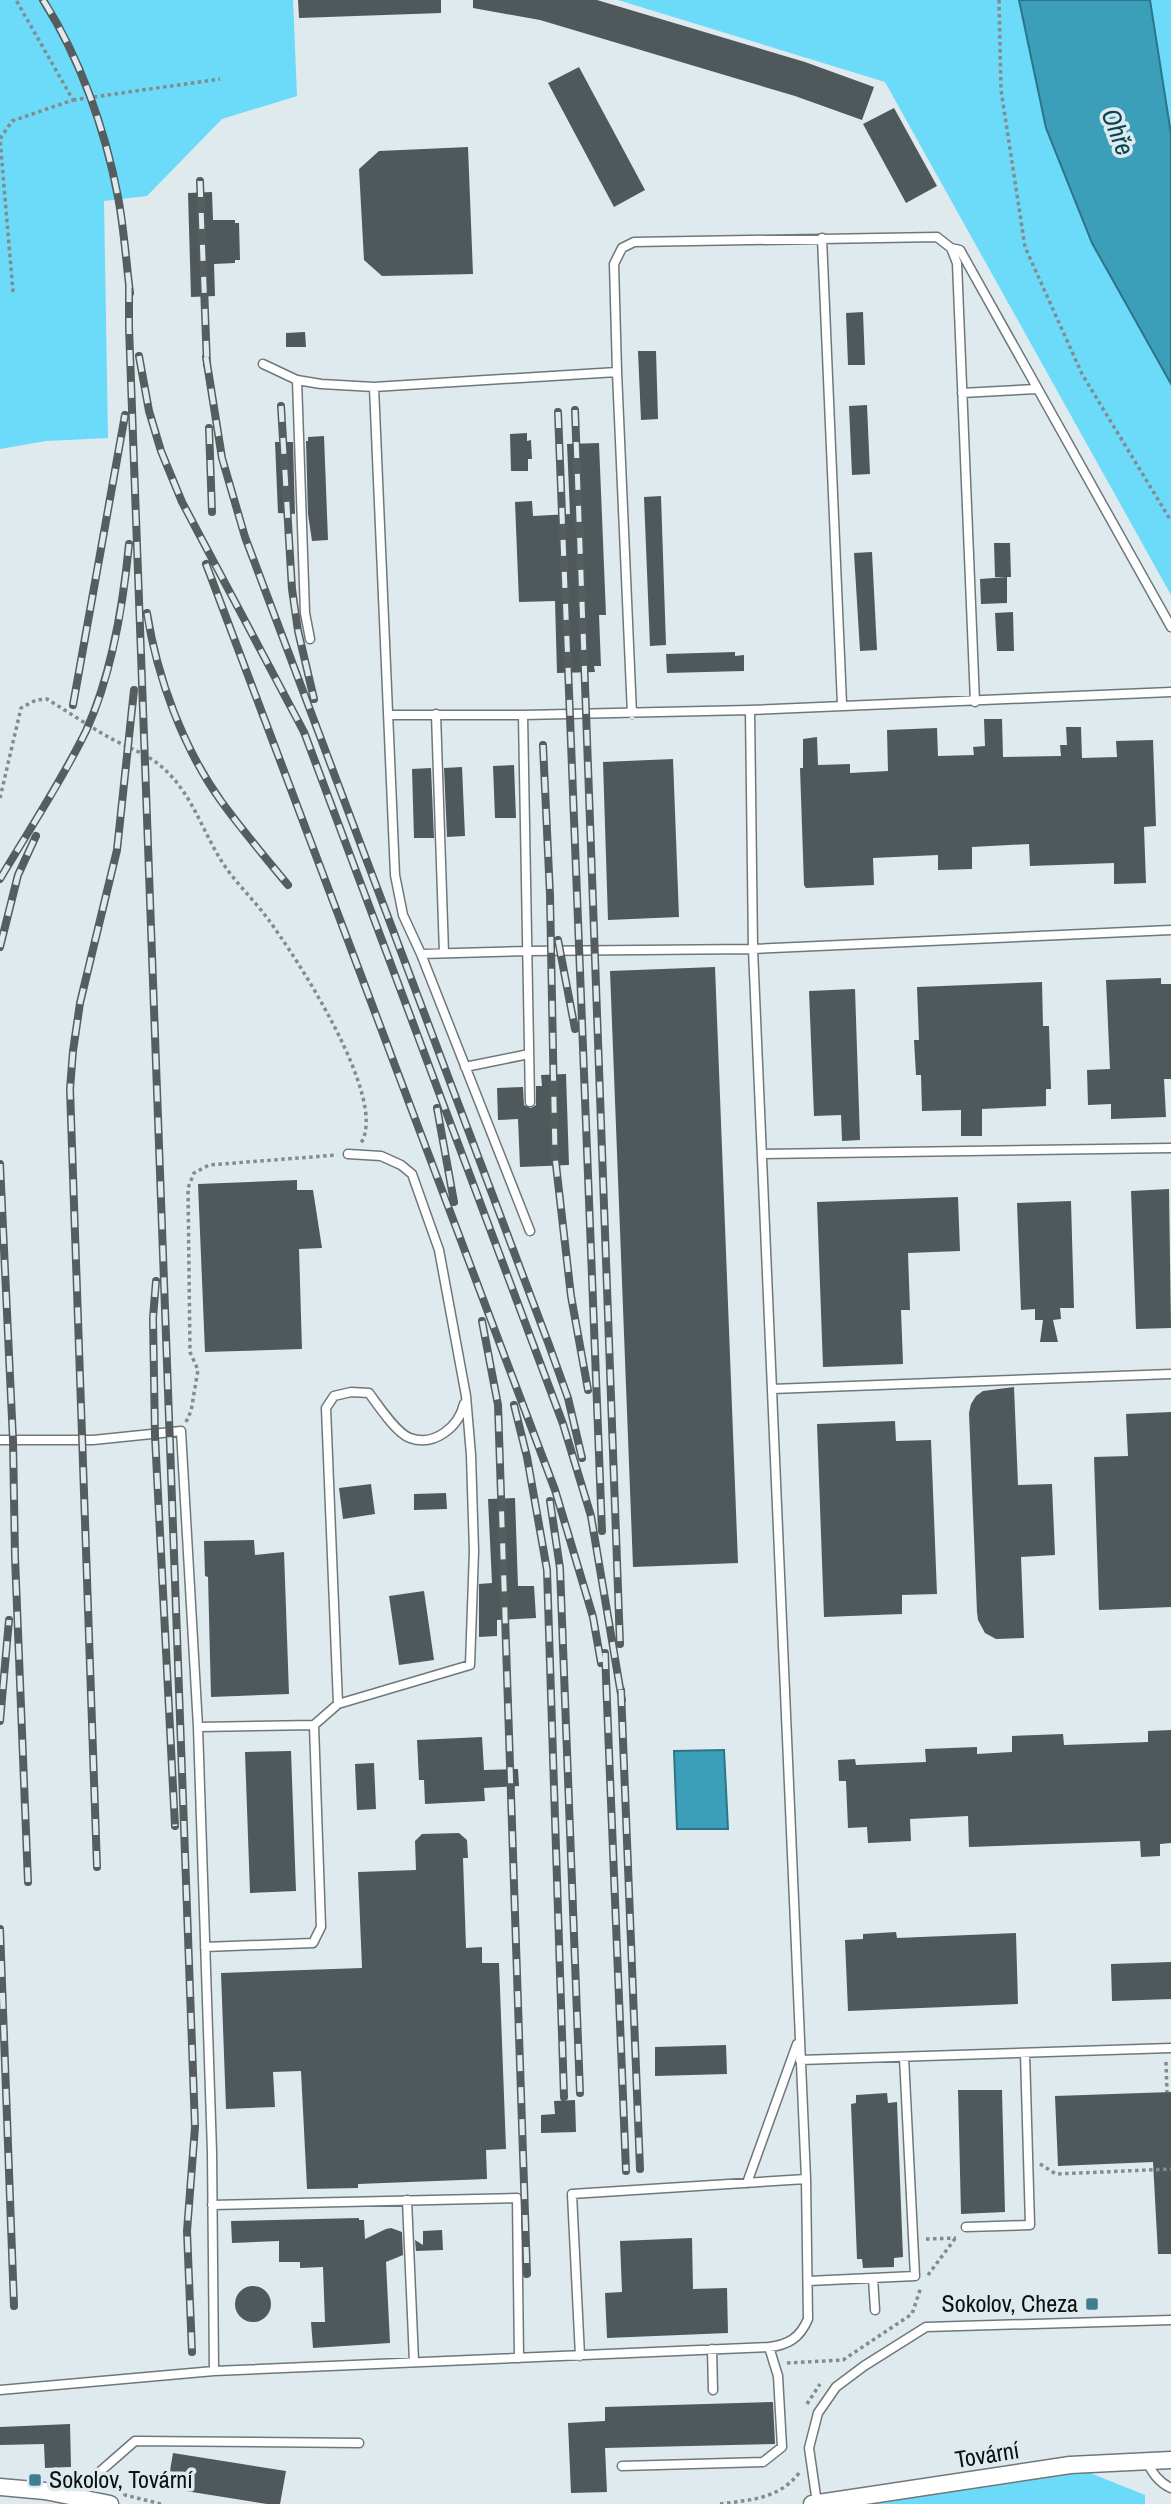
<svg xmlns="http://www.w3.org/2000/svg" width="1171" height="2504" font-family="'Archivo Narrow',sans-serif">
<rect width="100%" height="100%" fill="#deeaed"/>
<!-- green -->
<path fill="#6cdaf9" d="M 0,0 L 293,0 L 297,96 L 222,119 L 147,196 L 104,201 L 108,438 L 46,441 L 0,449 Z
M 618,0 L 1019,0 L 1046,128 L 1092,243 L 1171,384 L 1171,595 L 885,82 Z
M 1150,0 L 1171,0 L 1171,134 Z
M 1070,2465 L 1145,2495 L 1145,2504 L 812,2504 Z"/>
<!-- water -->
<path fill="#3c9fb9" stroke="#2e7487" stroke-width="2" d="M 1019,0 L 1150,0 L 1171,134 L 1171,384 L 1092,243 L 1046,128 Z
M 724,1750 L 728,1829 L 677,1829 L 674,1751 Z"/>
<!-- building -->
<path fill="#4f595c" d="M 298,0 L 441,0 L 441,13 L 299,18 Z
M 473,0 L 597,0 L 805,62 L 874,87 L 862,120 L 795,96 L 540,20 L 473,8 Z
M 579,67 L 645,190 L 614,207 L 548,83 Z
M 894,108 L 937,186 L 906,203 L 863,124 Z
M 468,147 L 473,274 L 382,276 L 364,260 L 359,169 L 379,151 Z
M 212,192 L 213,220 L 235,220 L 235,223 L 239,223 L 240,260 L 235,260 L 235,263 L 214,264 L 215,296 L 191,297 L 188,193 Z
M 863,312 L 865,365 L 848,365 L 846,313 Z
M 305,332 L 306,347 L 286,347 L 286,333 Z
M 638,351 L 656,351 L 658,419 L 641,420 Z
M 867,405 L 870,474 L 852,475 L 849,406 Z
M 527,433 L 527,441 L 531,440 L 532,459 L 528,459 L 528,471 L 511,471 L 510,434 Z
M 324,436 L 328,540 L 312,541 L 308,514 L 306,441 L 308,441 L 308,437 Z
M 275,442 L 293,442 L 295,514 L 278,513 Z
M 599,443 L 606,615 L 599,615 L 601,666 L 594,666 L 595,672 L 557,673 L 555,601 L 519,602 L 515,502 L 532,501 L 533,516 L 570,514 L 567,444 Z
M 661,496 L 666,645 L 650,646 L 644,497 Z
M 994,543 L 1010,543 L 1011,577 L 995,577 Z
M 872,552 L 877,650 L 860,651 L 854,553 Z
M 1007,577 L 1007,603 L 981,604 L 980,579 Z
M 1013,612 L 1014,651 L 997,651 L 995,613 Z
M 735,652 L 735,656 L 744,655 L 744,671 L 667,673 L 666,654 Z
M 984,719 L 1002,719 L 1003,757 L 1061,756 L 1060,745 L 1067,745 L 1066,727 L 1081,727 L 1082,758 L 1117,757 L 1116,741 L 1153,740 L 1156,826 L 1144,827 L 1146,883 L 1114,884 L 1114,863 L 1030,866 L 1029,844 L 972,847 L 972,869 L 938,870 L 938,855 L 873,858 L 874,885 L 806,888 L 804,885 L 800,768 L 803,768 L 803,739 L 817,737 L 818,765 L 850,764 L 850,773 L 888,771 L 887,730 L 937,728 L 938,756 L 974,755 L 973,747 L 985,746 Z
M 673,759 L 679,917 L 608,920 L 603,762 Z
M 514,765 L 516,818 L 495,818 L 493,766 Z
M 462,767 L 465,836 L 447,837 L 444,768 Z
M 431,768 L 434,838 L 414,838 L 412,769 Z
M 715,967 L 738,1563 L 633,1567 L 610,971 Z
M 1161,978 L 1161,984 L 1171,984 L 1171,1079 L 1164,1079 L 1166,1117 L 1111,1119 L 1111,1104 L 1088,1105 L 1087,1070 L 1110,1069 L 1106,980 Z
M 1042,982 L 1043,1026 L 1049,1026 L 1051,1089 L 1046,1089 L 1046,1106 L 982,1109 L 982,1136 L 961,1136 L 961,1110 L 922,1111 L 921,1075 L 916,1075 L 914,1040 L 919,1040 L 917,987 Z
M 855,989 L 860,1140 L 842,1141 L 841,1115 L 814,1116 L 809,991 Z
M 566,1074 L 569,1165 L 520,1167 L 518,1119 L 498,1120 L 497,1088 L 523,1087 L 524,1105 L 531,1108 L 536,1105 L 536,1086 L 542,1086 L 541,1075 Z
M 297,1180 L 297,1190 L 313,1190 L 322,1248 L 299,1249 L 302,1349 L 205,1352 L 198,1184 Z
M 1169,1189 L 1171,1328 L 1136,1329 L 1131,1191 Z
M 958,1197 L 960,1251 L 908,1253 L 910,1310 L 901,1310 L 903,1364 L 823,1367 L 817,1202 Z
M 1071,1201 L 1074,1308 L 1060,1308 L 1061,1319 L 1053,1320 L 1058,1342 L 1040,1342 L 1043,1320 L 1035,1320 L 1035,1309 L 1021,1310 L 1017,1203 Z
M 1014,1387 L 1018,1485 L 1052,1484 L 1055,1555 L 1021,1557 L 1024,1638 L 996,1639 L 985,1633 L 978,1620 L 977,1612 L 969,1413 L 971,1404 L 976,1396 L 983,1391 Z
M 1171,1412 L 1171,1607 L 1099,1610 L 1094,1457 L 1128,1456 L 1126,1414 Z
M 895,1421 L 896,1441 L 931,1440 L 937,1594 L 902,1595 L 902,1614 L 824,1617 L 817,1424 Z
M 371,1484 L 375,1514 L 343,1519 L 339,1488 Z
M 446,1493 L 447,1509 L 414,1510 L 414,1494 Z
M 515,1498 L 518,1586 L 534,1586 L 536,1618 L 497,1620 L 497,1636 L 479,1637 L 479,1584 L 492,1583 L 488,1499 Z
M 254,1540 L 255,1555 L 284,1552 L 289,1694 L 211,1697 L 208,1577 L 205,1576 L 204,1541 Z
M 424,1591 L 434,1660 L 399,1665 L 389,1596 Z
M 1171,1730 L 1171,1843 L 1160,1844 L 1160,1856 L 1141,1857 L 1140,1841 L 969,1847 L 968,1816 L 910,1819 L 911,1841 L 868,1843 L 867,1827 L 848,1828 L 846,1781 L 839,1781 L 838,1760 L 855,1759 L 856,1765 L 926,1762 L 925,1749 L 977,1747 L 977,1754 L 1012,1752 L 1012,1736 L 1063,1734 L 1064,1745 L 1148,1742 L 1148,1731 Z
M 482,1737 L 484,1770 L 518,1769 L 519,1786 L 484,1788 L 485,1801 L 425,1804 L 424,1780 L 419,1780 L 417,1740 Z
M 291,1751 L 296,1891 L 250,1893 L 245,1752 Z
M 374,1763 L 376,1809 L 357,1810 L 355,1764 Z
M 459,1833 L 467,1840 L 468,1858 L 463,1858 L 466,1948 L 482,1947 L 482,1963 L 499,1963 L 506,2149 L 486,2150 L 487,2179 L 358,2184 L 358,2188 L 307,2189 L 301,2071 L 273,2072 L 275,2107 L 226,2109 L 221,1973 L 362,1968 L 358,1872 L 416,1870 L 415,1841 L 422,1834 Z
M 896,1932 L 897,1938 L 1016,1933 L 1018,2004 L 848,2011 L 845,1940 L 863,1939 L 863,1934 Z
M 1171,1962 L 1171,1999 L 1112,2001 L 1111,1964 Z
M 726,2045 L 727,2074 L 655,2076 L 655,2047 Z
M 958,2090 L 1002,2090 L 1005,2212 L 961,2214 Z
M 1171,2092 L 1171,2254 L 1158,2254 L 1153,2162 L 1058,2166 L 1055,2096 Z
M 887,2093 L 888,2103 L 897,2102 L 903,2257 L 894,2258 L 894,2267 L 863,2268 L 862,2259 L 857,2259 L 851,2104 L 856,2103 L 856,2095 Z
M 575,2100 L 576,2132 L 541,2133 L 541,2115 L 555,2114 L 554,2101 Z
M 359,2218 L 359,2220 L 364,2220 L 365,2239 L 386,2229 L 391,2228 L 402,2232 L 403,2255 L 386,2262 L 390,2343 L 313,2348 L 311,2322 L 325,2322 L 323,2267 L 300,2268 L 300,2262 L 279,2262 L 279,2241 L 232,2243 L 231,2221 Z
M 442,2230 L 443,2250 L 416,2251 L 415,2240 L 423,2245 L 423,2231 Z
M 692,2238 L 693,2289 L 727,2288 L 728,2333 L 607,2338 L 605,2293 L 622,2292 L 620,2241 Z
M235 2304a18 18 0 1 1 36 0a18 18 0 1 1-36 0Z
M 773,2402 L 775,2444 L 605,2448 L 607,2492 L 571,2493 L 568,2423 L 605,2421 L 605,2407 Z
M 70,2424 L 71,2467 L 45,2468 L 44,2444 L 0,2445 L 0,2427 Z
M 173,2453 L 286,2471 L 280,2504 L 267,2504 L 167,2488 Z"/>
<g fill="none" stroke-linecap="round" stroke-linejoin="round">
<!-- service casing -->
<g stroke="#6e787c" stroke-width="11">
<path id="service" d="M 822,238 L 842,704
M 951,248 L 960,250 L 1171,627
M 263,364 L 297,380 L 321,384 L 374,387 L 617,372 L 614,264 L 622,248 L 634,242 L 937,237 L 951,248 L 957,263 L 975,702
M 617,372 L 632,714
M 297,380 L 305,613 L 310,639
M 374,387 L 395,875 L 403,915 L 421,954 L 530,1231
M 962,393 L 1036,389
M 436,714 L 444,953
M 388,715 L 523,715 L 750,710 L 1171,692
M 523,715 L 530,1102
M 421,954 L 527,951 L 753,949 L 1171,930
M 465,1067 L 529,1054
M 762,1154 L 1171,1148
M 772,1389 L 1171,1374
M 0,1440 L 93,1440 L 181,1431 L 198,1727 L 212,2152 L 214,2371
M 338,1704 L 326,1408 L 334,1396 L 351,1392 L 369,1393 C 378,1405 396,1433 410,1438 C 435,1447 459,1426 464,1404
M 198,1727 L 314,1725 L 338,1704 L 470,1665 L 474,1551 L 471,1455 L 466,1396 L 439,1250 L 412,1174 L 401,1165 L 381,1156 L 348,1154
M 205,1947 L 313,1943 L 321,1927 L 314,1725
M 800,2060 L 1171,2048
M 747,2183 L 797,2044
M 407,2200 L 414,2361
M 212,2205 L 517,2198 L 519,2358
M 966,2227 L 1030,2225 L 1025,2053
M 873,2278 L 875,2310
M 808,2281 L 915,2276 L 904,2057
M 712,2349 L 713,2390
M 580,2356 L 572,2194 L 806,2179
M 0,2390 L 214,2371 L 769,2347 C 788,2345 800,2338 808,2319 L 806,2179 L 753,949 L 750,710
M 1146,2461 C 1153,2473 1158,2482 1171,2488
M 622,2466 L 763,2462 L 782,2447 L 778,2376 L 769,2347
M 66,2493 L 95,2476 L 135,2441 L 359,2443
M 817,2503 L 809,2448 L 818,2413 L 836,2387 L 864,2366 L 926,2327 L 1171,2320"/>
</g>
<!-- minor casing -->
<g stroke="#6e787c" stroke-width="19">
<path id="minor" d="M 0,2487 L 45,2491 L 110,2504
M 812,2504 L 1070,2465 L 1171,2460"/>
</g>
<!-- path -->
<path stroke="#828b8d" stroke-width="3.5" stroke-dasharray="3.5 3.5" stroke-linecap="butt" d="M 999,0 L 1001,90 L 1025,247 L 1082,374 L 1171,521
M 73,100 L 220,79
M 13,292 L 0,139 L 12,121 L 73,100 L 16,0
M 0,798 L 21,708 L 36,700 L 47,699 C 68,712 89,726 110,738 C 125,746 144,753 157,763 C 192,790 201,830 224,865 C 237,884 254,900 268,919 C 296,957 389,1099 361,1143
M 186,1422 L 191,1411 L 198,1370 L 190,1352 L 188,1188 L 194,1173 L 209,1165 L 337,1155
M 1166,2062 L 1167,2092
M 1040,2164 L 1056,2174 L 1171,2169
M 926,2239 L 956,2238
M 928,2275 L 957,2236
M 787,2363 L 843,2360 L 912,2314 L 921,2287
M 807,2404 L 820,2384
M 122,2487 L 125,2495 L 161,2504
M 720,2504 C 750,2500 779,2499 799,2473"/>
<!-- service -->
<use href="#service" stroke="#fff" stroke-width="8"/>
<!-- minor -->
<use href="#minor" stroke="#fff" stroke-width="16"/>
<!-- rail casing -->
<g stroke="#565d5e" stroke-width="8">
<path id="rail" d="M 43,0 C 80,58 105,129 118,197 C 124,228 126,261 130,293
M 200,181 L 207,365
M 129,286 L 129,327 L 195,2127 L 187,2231 L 192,2352
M 139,356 L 149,411 L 161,451 L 182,502 L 304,732 L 563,1424 L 591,1516 L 622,1700
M 206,357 L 222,458 L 245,537 L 549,1345 L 568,1398 L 582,1458
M 281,406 L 292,589 L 298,631 L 314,699
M 575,410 L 620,1644
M 558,412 L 602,1531
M 209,428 L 212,512
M 206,564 L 555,1490 L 593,1617 L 601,1663
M 147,613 C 157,677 183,748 221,801 C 242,830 265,857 288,885
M 73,705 L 125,415
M 543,745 L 550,895 L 555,1156 L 571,1296 L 588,1390
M 0,879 C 29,830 61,782 86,731 C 112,674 123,607 129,544
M 558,940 L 575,1029
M 0,947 L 18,875 L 36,836
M 437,1108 L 454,1202
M 0,1164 L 13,1440 L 15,1557 L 28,1882
M 156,1281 L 153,1318 L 155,1436 L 175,1826
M 482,1321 L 498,1405 L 527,2274
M 514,1405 L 527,1457 L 547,1570 L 564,2097
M 550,1501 L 560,1568 L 580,2093
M 605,1653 L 626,2171
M 621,1690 L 640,2169
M 0,1721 L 9,1620
M 97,1867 L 70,1089 L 73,1051 L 80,1003 L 117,850 L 134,690
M 0,1929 L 14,2306"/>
</g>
<!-- rail -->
<use href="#rail" stroke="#deeaed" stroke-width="5" stroke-dasharray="16" stroke-linecap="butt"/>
</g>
<!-- markers -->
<g fill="#3d7e90" stroke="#deeaed" stroke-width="2.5">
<rect x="1085" y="2297" width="14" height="14" rx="3.5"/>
<rect x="28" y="2473" width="14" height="14" rx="3.5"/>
</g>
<g text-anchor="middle" stroke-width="7" stroke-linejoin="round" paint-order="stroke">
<!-- poi labels -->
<g font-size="24" fill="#0c1011" stroke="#deeaed" text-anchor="end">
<text x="1078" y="2312">Sokolov, Cheza</text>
<text x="49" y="2488" text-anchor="start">Sokolov, Tovární</text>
</g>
<!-- street labels -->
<g font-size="24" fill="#0c1011" stroke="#deeaed">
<text transform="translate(987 2455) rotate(-9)" y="8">Tovární</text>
</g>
<!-- water labels -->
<g font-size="26" font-style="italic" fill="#094452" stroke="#deeaed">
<text transform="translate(1118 132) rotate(69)" y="9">Ohře</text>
</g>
</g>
</svg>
